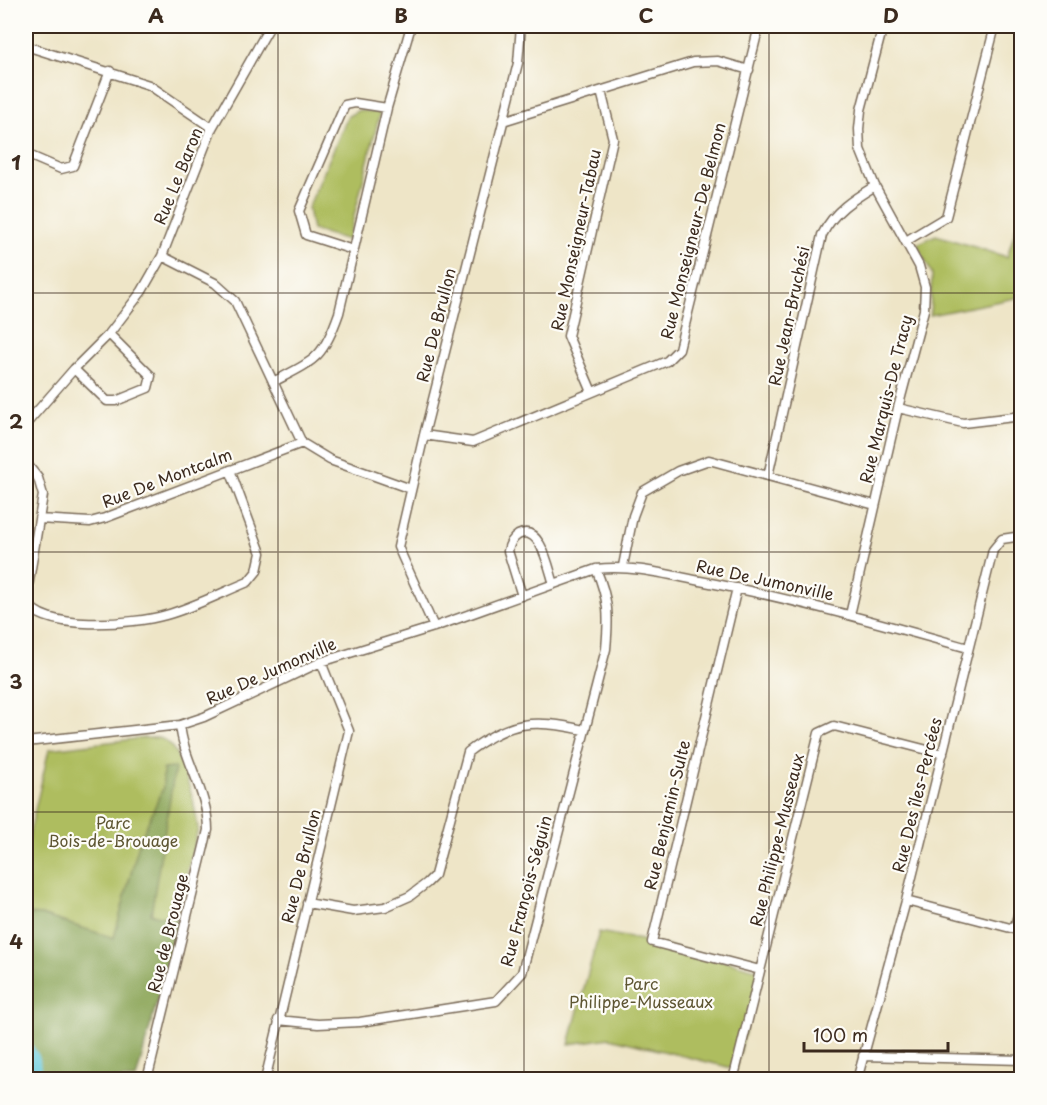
<svg xmlns="http://www.w3.org/2000/svg" width="1047" height="1105" font-family="'Playpen Sans',sans-serif">
<rect width="100%" height="100%" fill="#fdfcf7"/>
<filter id="ink" filterUnits="userSpaceOnUse"><feTurbulence type="fractalNoise" baseFrequency=".0167" numOctaves="2"/><feDisplacementMap in="SourceGraphic" scale="12" xChannelSelector="R" yChannelSelector="G"/><feConvolveMatrix kernelMatrix="1 2 1 2 8 2 1 2 1" color-interpolation-filters="sRGB"/></filter>
<filter id="wash" filterUnits="userSpaceOnUse"><feTurbulence type="fractalNoise" baseFrequency=".008" numOctaves="4" result="noise"/><feDisplacementMap in="SourceGraphic" scale="24" xChannelSelector="R" yChannelSelector="G"/><feGaussianBlur stdDeviation="1.35" result="paint"/><feColorMatrix in="noise" values="0 0 0 0 0 0 0 0 0 0 0 0 0 0 0 0 0 1.4 0 .05"/><feComposite in="paint" operator="in"/></filter>
<g filter="url(#wash)">
<rect width="100%" height="100%" fill="#eee5c7"/>
<!-- green -->
<path fill="#aebd5f" stroke="#74743e" stroke-width="1.5" d="M 359,110 L 380,113 L 348,240 L 312,230 L 308,208 L 348,116 Z
M 1021,212 L 1021,297 L 930,315 L 932,274 L 917,244 L 936,235 L 1007,257 Z
M 143,738 C 149,738 157,737 162,739 C 182,746 196,809 198,829 L 147,1032 L 26,1080 L 26,849 L 49,749 Z
M 599,932 L 652,942 L 760,970 L 736,1069 L 610,1038 L 569,1044 Z"/>
<!-- forest -->
<path fill="#8aa456" stroke="#62673a" stroke-width="1.5" d="M 175,768 L 151,914 L 179,920 L 136,1079 L 26,1079 L 26,914 L 41,915 L 114,938 L 139,843 L 163,788 L 163,769 Z"/>
<g fill="none" stroke-linecap="round" stroke-linejoin="round">
<!-- river -->
<path stroke="#5fc8db" stroke-width="18" d="M 26,1052 L 31,1060 L 33,1080"/>
</g>
</g>
<g filter="url(#ink)">
<g fill="none" stroke-linecap="round" stroke-linejoin="round">
<!-- minor casing -->
<g stroke="#7a6b59" stroke-width="11">
<path id="minor" d="M 26,46 L 149,85 L 212,128
M 503,121 L 693,62 L 718,61 L 749,70
M 26,154 L 61,169 L 73,166 L 110,71
M 906,241 L 946,217 L 995,26
M 353,250 L 306,235 L 299,211 L 345,105 L 355,103 L 387,108
M 162,256 L 215,283 L 235,301 L 302,443 L 330,460 L 411,489
M 74,369 L 107,401 L 116,401 L 148,388 L 151,376 L 109,334
M 273,382 C 315,360 323,359 339,313 L 387,108 L 411,26
M 592,392 L 568,336 L 613,139 L 601,91
M 898,408 L 963,423 L 1022,416
M 26,424 L 74,369 L 109,334 L 142,291 L 162,256 L 212,128 L 270,26
M 424,435 L 473,442 L 667,361 L 679,349 L 759,26
M 26,463 L 38,478 L 43,495 L 26,599
M 768,476 L 822,235 C 834,211 852,200 875,186
M 39,519 L 90,522 L 105,518 L 302,443
M 623,566 L 633,516 L 642,492 L 678,471 L 709,460 L 875,505
M 737,588 L 652,942 L 760,970
M 522,596 L 508,551 C 509,545 512,539 518,535 C 541,523 549,570 554,584
M 26,600 C 39,633 136,624 166,615 C 194,607 221,593 248,582 L 257,571 L 261,553 L 230,470
M 850,615 L 898,408 L 924,310 L 925,287 L 919,266 L 875,186 L 860,149 L 859,129 L 861,110 L 883,26
M 434,627 L 398,547 L 424,435 L 518,63 L 521,26
M 26,742 L 180,725 L 204,717 L 321,662 L 434,627 L 596,569 C 633,565 665,574 700,581 C 791,598 879,623 968,648
M 906,901 L 1022,931
M 307,903 L 353,911 L 385,907 L 410,896 L 427,883 L 435,875 L 468,752 C 510,720 534,719 584,730
M 1014,929 L 1022,901
M 278,1020 L 318,1024 L 360,1022 L 496,1001 L 522,973 L 606,649 C 609,616 609,600 596,569
M 863,1056 L 1022,1060
M 147,1080 L 208,830 C 208,792 184,762 180,725
M 265,1080 L 349,731 L 321,662
M 733,1080 L 819,733 L 834,726 L 943,754
M 857,1080 L 906,901 L 993,550 L 1002,539 L 1022,536"/>
</g>
<!-- minor -->
<use href="#minor" stroke="#fff" stroke-width="8"/>
</g>
</g>
<!-- grid -->
<path fill="none" stroke="#3b2a1e" stroke-width="1.5" stroke-opacity="0.55" d="M 278,26 L 278,1080M 524,26 L 524,1080M 769,26 L 769,1080M 26,293 L 1022,293M 26,552 L 1022,552M 26,812 L 1022,812"/>
<g text-anchor="middle" stroke-width="4.5" stroke-linejoin="round" paint-order="stroke">
<!-- street labels -->
<g font-size="16" fill="#3b2a1e" stroke="#fdfcf7">
<text transform="translate(178 176) rotate(-68)" y="6">Rue Le Baron</text>
<text transform="translate(693 231) rotate(-76)" y="6">Rue Monseigneur-De Belmon</text>
<text transform="translate(576 240) rotate(-78)" y="6">Rue Monseigneur-Tabau</text>
<text transform="translate(789 316) rotate(-78)" y="6">Rue Jean-Bruchési</text>
<text transform="translate(436 325) rotate(-76)" y="6">Rue De Brullon</text>
<text transform="translate(886 399) rotate(-76)" y="6">Rue Marquis-De Tracy</text>
<text transform="translate(167 478) rotate(-21)" y="6">Rue De Montcalm</text>
<text transform="translate(765 580) rotate(12)" y="6">Rue De Jumonville</text>
<text transform="translate(271 671) rotate(-24)" y="6">Rue De Jumonville</text>
<text transform="translate(917 795) rotate(-76)" y="6">Rue Des îles-Percées</text>
<text transform="translate(667 815) rotate(-77)" y="6">Rue Benjamin-Sulte</text>
<text transform="translate(777 840) rotate(-76)" y="6">Rue Philippe-Musseaux</text>
<text transform="translate(301 866) rotate(-76)" y="6">Rue De Brullon</text>
<text transform="translate(526 891) rotate(-75)" y="6">Rue François-Séguin</text>
<text transform="translate(168 933) rotate(-76)" y="6">Rue de Brouage</text>
</g>
<!-- park labels -->
<g font-size="16" fill="#5e5632" stroke="#fdfcf7">
<text x="113" y="829">Parc<tspan x="113" dy="18">Bois-de-Brouage</tspan></text>
<text x="641" y="990">Parc<tspan x="641" dy="18">Philippe-Musseaux</tspan></text>
</g>
</g>
<!-- margin -->
<rect width="1047" height="1105" fill="none" stroke="#fdfcf7" stroke-width="66"/>
<!-- scale -->
<path d="M804 1042v9h144v-9" fill="none" stroke="#3b2a1e" stroke-width="3"/>
<text x="813" y="1042" font-size="18" fill="#3b2a1e" stroke="#fdfcf7" stroke-width="4.5" paint-order="stroke">100 m</text>
<rect x="33" y="33" width="981" height="1039" fill="none" stroke="#3b2a1e" stroke-width="2"/>
<g font-size="20" text-anchor="middle" font-weight="bold" fill="#3b2a1e">
<text x="156" y="23">A</text>
<text x="401" y="23">B</text>
<text x="646" y="23">C</text>
<text x="891" y="23">D</text>
<text x="16" y="170">1</text>
<text x="16" y="429">2</text>
<text x="16" y="689">3</text>
<text x="16" y="949">4</text>
</g>
</svg>
